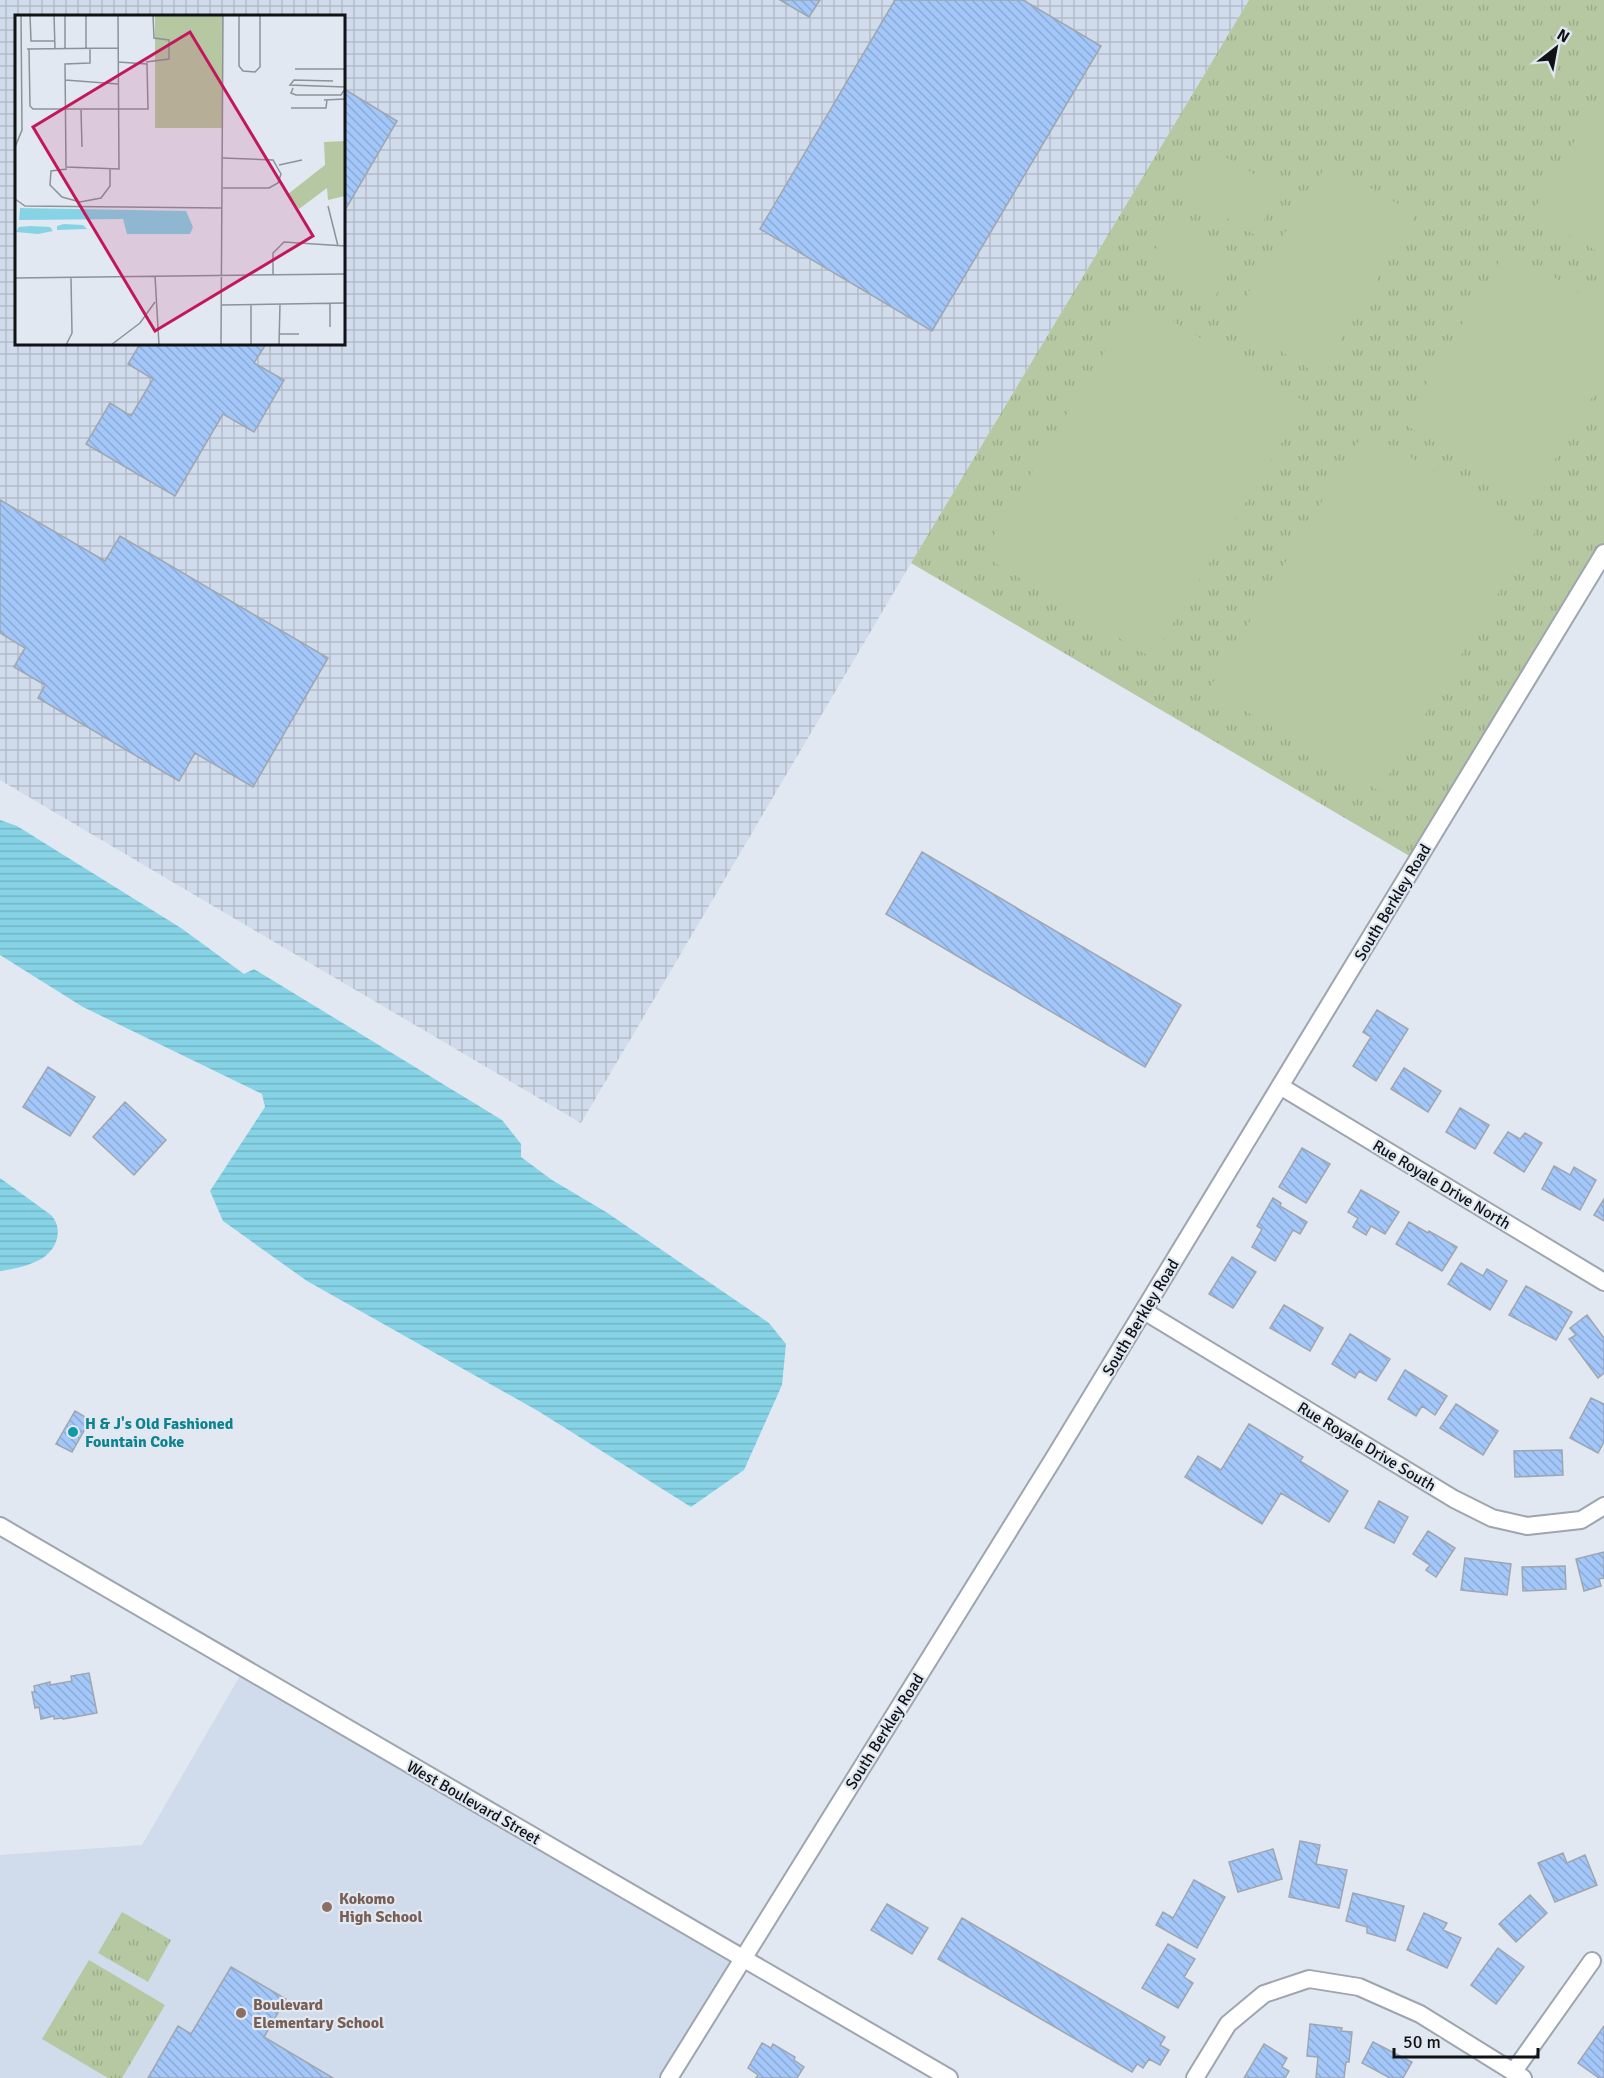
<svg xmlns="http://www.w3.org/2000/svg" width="1604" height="2078" font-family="Signika,sans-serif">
<defs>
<pattern id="industrial-grid" width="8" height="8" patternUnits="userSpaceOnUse" patternTransform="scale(1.5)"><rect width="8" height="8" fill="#d0dbeb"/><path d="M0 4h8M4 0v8" fill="none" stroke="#b2bbc9"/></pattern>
<pattern id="park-tufts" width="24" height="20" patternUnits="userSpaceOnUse" patternTransform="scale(1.5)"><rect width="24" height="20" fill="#b6c8a1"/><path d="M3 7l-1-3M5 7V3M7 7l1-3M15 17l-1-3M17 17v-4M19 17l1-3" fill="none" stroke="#9bab8a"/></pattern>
<pattern id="water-rules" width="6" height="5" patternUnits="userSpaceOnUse" patternTransform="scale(1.5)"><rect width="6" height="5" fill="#86d3e6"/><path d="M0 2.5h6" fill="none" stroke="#73b4c4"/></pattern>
<pattern id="building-back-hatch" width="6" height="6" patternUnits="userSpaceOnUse" patternTransform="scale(1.5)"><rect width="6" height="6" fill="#a3c7f9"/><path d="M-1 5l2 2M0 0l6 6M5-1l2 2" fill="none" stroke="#8baad5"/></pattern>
</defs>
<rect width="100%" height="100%" fill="#e1e8f1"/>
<!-- built -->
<path fill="#d0dbeb" d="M 244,1669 L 743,1958 L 669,2078 L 0,2078 L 0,1855 L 142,1845 Z"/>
<!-- industrial -->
<path fill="url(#industrial-grid)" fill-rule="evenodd" d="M 0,0 L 1249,0 L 911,563 L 581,1123 L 0,780 ZM 16,16 L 344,16 L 344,344 L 16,344 Z"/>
<!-- park -->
<path fill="url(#park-tufts)" d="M 1249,0 L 1604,0 L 1604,553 L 1418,861 L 911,563 Z
M 122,1912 L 171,1940 L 148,1982 L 98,1953 Z
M 89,1960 L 165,2005 L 122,2078 L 108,2078 L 42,2039 Z"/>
<!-- pitch -->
<path fill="#b6c8a1" d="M 1601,96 L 1604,98 L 1604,255 L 1532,213 Z
M 1212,149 L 1282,191 L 1255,235 L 1185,193 Z
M 1328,162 L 1416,215 L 1320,375 L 1231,321 Z
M 1173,219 L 1238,258 L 1212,302 L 1147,263 Z
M 1507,249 L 1604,307 L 1604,377 L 1531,500 L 1403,423 Z
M 1136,299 L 1306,402 L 1152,658 L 982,555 Z
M 1365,430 L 1535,532 L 1379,791 L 1209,689 Z"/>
<!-- water -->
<path fill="url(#water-rules)" d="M 0,820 L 17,826 L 181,928 L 244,974 L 254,969 L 502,1120 L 521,1144 L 521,1157 L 552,1180 L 606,1212 L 769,1323 L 786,1344 L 782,1385 L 744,1470 L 691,1507 L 538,1411 L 307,1281 L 223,1221 L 210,1191 L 265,1107 L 262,1094 L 83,1007 L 0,955 Z
M 0,1178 L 51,1215 C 65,1230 56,1253 37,1261 C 25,1267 13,1269 0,1271 Z"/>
<!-- building -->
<path fill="url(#building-back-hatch)" stroke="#9fa6af" stroke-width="1.5" d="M 780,0 L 820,0 L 809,17 Z
M 895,0 L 1023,0 L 1101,46 L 932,331 L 760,229 Z
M 344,89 L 397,121 L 344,212 Z
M 140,344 L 266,344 L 254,363 L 284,380 L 254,432 L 223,414 L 175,496 L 86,444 L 110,403 L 131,416 L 153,379 L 128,364 Z
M 0,500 L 105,561 L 120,536 L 328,658 L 253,787 L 195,753 L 179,781 L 38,698 L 45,685 L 14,667 L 25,648 L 0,633 Z
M 922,852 L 1181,1005 L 1145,1067 L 886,914 Z
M 1377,1010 L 1408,1029 L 1376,1081 L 1353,1066 L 1371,1037 L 1363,1032 Z
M 48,1067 L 95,1097 L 70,1136 L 23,1107 Z
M 1404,1068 L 1441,1091 L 1428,1112 L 1391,1089 Z
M 125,1102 L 166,1140 L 134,1175 L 93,1137 Z
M 1460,1108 L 1489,1125 L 1475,1149 L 1446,1132 Z
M 1508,1132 L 1520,1139 L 1525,1133 L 1542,1143 L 1524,1172 L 1494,1153 Z
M 1302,1148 L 1330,1164 L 1306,1203 L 1279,1187 Z
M 1554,1166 L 1570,1175 L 1574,1167 L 1596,1180 L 1580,1210 L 1542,1189 Z
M 1361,1190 L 1399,1212 L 1385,1234 L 1371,1226 L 1366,1235 L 1353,1227 L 1358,1218 L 1348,1212 Z
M 1273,1198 L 1281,1203 L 1280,1206 L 1307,1222 L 1300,1234 L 1293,1230 L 1275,1261 L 1252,1247 L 1262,1229 L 1257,1226 Z
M 1604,1199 L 1604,1221 L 1594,1215 Z
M 1409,1222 L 1428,1233 L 1429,1231 L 1457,1247 L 1442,1271 L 1396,1244 Z
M 1232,1257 L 1256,1272 L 1233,1308 L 1209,1294 Z
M 1461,1263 L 1483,1276 L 1487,1269 L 1507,1281 L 1490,1310 L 1448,1284 Z
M 1526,1286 L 1572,1312 L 1556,1340 L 1509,1315 Z
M 1284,1305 L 1323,1328 L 1310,1351 L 1270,1328 Z
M 1587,1315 L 1604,1338 L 1604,1373 L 1598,1378 L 1569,1339 L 1576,1335 L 1570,1328 Z
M 1350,1334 L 1390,1359 L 1376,1381 L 1359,1371 L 1355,1378 L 1332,1364 Z
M 1405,1370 L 1447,1396 L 1435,1415 L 1422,1406 L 1416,1416 L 1388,1399 Z
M 1591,1398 L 1604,1404 L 1604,1442 L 1598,1453 L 1570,1438 Z
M 1456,1404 L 1498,1431 L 1483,1455 L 1440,1428 Z
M 75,1411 L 90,1420 L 72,1452 L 56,1444 Z
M 1249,1424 L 1303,1457 L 1300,1461 L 1348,1491 L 1329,1522 L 1281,1493 L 1262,1524 L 1185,1477 L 1198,1456 L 1221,1470 Z
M 1562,1450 L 1563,1475 L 1515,1477 L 1514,1451 Z
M 1379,1501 L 1408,1517 L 1394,1543 L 1365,1528 Z
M 1428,1531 L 1455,1548 L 1436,1577 L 1426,1570 L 1430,1565 L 1413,1554 Z
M 1604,1552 L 1604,1578 L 1599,1579 L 1601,1586 L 1584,1591 L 1576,1559 Z
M 1465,1558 L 1511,1564 L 1507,1595 L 1461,1590 Z
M 1565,1566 L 1566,1589 L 1523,1591 L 1522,1567 Z
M 89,1673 L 97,1713 L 63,1719 L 63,1718 L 54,1719 L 54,1716 L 41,1719 L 39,1707 L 35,1708 L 32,1692 L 35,1692 L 34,1686 L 50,1682 L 50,1685 L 72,1681 L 71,1676 Z
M 1300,1841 L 1320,1845 L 1316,1864 L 1347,1870 L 1339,1908 L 1289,1897 Z
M 1273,1849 L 1282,1879 L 1238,1892 L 1229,1862 Z
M 1563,1853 L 1567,1863 L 1585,1855 L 1597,1885 L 1555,1902 L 1538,1863 Z
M 1194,1880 L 1225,1897 L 1197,1948 L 1156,1925 L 1163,1912 L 1173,1918 Z
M 1353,1893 L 1404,1906 L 1395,1941 L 1367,1933 L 1367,1927 L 1346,1921 Z
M 1530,1895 L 1547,1913 L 1516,1942 L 1499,1924 Z
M 887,1904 L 928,1928 L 912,1954 L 871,1930 Z
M 1424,1913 L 1447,1923 L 1443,1930 L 1461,1938 L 1447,1968 L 1407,1950 Z
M 962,1918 L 1165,2037 L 1160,2045 L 1169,2050 L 1160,2065 L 1149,2059 L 1143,2068 L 1137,2064 L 1132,2072 L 938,1959 Z
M 1168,1944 L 1195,1959 L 1184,1977 L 1193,1983 L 1178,2008 L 1142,1988 Z
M 1498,1948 L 1524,1967 L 1496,2004 L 1471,1985 Z
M 231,1967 L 286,1999 L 264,2037 L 333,2078 L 148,2078 L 178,2026 L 191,2034 Z
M 1310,2024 L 1342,2028 L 1341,2031 L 1352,2032 L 1349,2062 L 1346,2062 L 1344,2078 L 1316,2078 L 1318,2057 L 1307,2056 Z
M 1604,2026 L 1604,2078 L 1599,2078 L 1578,2063 Z
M 1373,2042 L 1412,2062 L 1403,2078 L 1390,2078 L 1362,2063 Z
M 762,2043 L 771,2048 L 773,2044 L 795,2057 L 794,2060 L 804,2067 L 797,2078 L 756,2078 L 758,2075 L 748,2068 Z
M 1264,2044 L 1287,2058 L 1282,2067 L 1289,2071 L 1285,2078 L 1244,2078 Z"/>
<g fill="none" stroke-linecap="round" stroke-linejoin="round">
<!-- minor casing -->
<g stroke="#9fa5ae" stroke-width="20">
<path id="minor" d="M 1280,1086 L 1604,1282
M 1144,1311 L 1454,1499 L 1492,1518 L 1527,1526 L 1581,1520 L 1604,1506
M 0,1526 L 949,2078
M 1514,2071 L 1592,1961
M 669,2078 L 1054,1458 L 1604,553
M 1195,2078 L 1228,2024 L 1264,1994 L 1309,1979 L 1359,1987 L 1420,2014 L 1523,2078"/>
</g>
<!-- minor -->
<use href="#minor" stroke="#fff" stroke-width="16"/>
</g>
<!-- markers -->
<circle fill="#0f9aa8" stroke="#e1e8f1" stroke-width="2" cx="73" cy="1432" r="6"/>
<g fill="#8d6e63" stroke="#e1e8f1" stroke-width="2">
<circle cx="327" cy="1907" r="6"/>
<circle cx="241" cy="2013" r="6"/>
</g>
<g text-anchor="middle" stroke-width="4.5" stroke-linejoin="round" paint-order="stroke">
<!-- street labels -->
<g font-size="16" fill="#101215" stroke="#e1e8f1">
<text transform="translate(1392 902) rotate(-59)" y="6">South Berkley Road</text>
<text transform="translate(1442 1184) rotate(31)" y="6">Rue Royale Drive North</text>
<text transform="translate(1140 1317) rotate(-59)" y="6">South Berkley Road</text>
<text transform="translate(1367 1446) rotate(31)" y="6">Rue Royale Drive South</text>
<text transform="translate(884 1731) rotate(-58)" y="6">South Berkley Road</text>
<text transform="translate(474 1802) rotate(30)" y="6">West Boulevard Street</text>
</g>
<!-- culture labels -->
<g font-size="16" font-weight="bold" fill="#0d838f" stroke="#e1e8f1" text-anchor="start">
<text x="85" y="1429">H &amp; J's Old Fashioned<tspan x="85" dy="18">Fountain Coke</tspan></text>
</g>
<!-- education labels -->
<g font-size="16" font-weight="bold" fill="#785e54" stroke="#e1e8f1" text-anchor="start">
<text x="339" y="1904">Kokomo<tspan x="339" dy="18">High School</tspan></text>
<text x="253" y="2010">Boulevard<tspan x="253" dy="18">Elementary School</tspan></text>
</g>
</g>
<!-- overview -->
<g transform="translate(15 15)">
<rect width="330" height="330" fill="#e1e8f1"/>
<path d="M 140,0 L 208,0 L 208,113 L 140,113 ZM 330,126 L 330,181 L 313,185 L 312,173 L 284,194 L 273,179 L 310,150 L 309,127 Z" fill="#b6c8a1"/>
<path d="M179 14a8 8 0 1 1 16 0a8 8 0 1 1-16 0ZM180 34a8 8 0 1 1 16 0a8 8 0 1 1-16 0ZM 180,47 L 198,47 L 198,70 L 181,70 ZM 158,49 L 170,49 L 170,71 L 158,71 ZM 177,73 L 200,73 L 200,108 L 177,108 ZM 147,74 L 170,74 L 170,108 L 147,108 Z" fill="#b6c8a1"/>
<path d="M 5,193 L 171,196 L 178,212 L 175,219 L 112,219 L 108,204 L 4,205 ZM 49,209 L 68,210 L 72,214 L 42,215 L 42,211 ZM 16,211 L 35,212 L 38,216 L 23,219 L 1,217 L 4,212 Z" fill="#86d3e6"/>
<path fill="none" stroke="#8d9299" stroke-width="1.5" d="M 15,0 L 16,26 L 40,26M 39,0 L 40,34M 71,0 L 71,33M 224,0 L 224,51 L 228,56 L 240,57 L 245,52 L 245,0M 50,1 L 50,33M 75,33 L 75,48 L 50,49 L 51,152 L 104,154 L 103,0M 12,34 L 103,33M 14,34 L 15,91 L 18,94 L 133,94 L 132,49 L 103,47M 131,47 L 154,44 L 154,25 L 139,23 L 138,0M 280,54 L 330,54M 50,65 L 103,69M 318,66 L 279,65 L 275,70 L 330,72M 278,73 L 276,78 L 281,80 L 326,80 L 330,74M 309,85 L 330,84M 276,93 L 311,93 L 312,85M 66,95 L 67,132M 0,132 L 7,115 L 6,0M 264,150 L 287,145M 52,154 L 36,156 L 35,170 L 47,182 L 65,187 L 86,183 L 95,171 L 95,154M 208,173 L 254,173 L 263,168 L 266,159 L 258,145 L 208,143M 0,184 L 10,191 L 207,193M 313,191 L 323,231M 258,260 L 258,238 L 269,227 L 330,231M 140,261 L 144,330M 0,263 L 330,259M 315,289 L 315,312M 206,290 L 330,288M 264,319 L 284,319M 51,330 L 57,318 L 56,263M 96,330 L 125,308 L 140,287M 206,330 L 208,0M 236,330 L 236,290M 264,330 L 265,289"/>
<path fill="#c2185b" fill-opacity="0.15" stroke="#c2185b" stroke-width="3" d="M 175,17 L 298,221 L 140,316 L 18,112 Z"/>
<rect width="330" height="330" fill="none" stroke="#101215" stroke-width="3"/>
</g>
<!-- north arrow -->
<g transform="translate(1556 48) rotate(31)" stroke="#e1e8f1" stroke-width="4.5" paint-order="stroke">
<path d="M0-4.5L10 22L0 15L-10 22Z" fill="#101215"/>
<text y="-9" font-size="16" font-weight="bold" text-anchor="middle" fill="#101215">N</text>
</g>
<!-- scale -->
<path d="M1394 2048v9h144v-9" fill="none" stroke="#101215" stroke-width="3"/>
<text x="1403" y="2048" font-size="18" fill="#101215" stroke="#e1e8f1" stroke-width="4.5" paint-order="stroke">50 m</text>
</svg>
